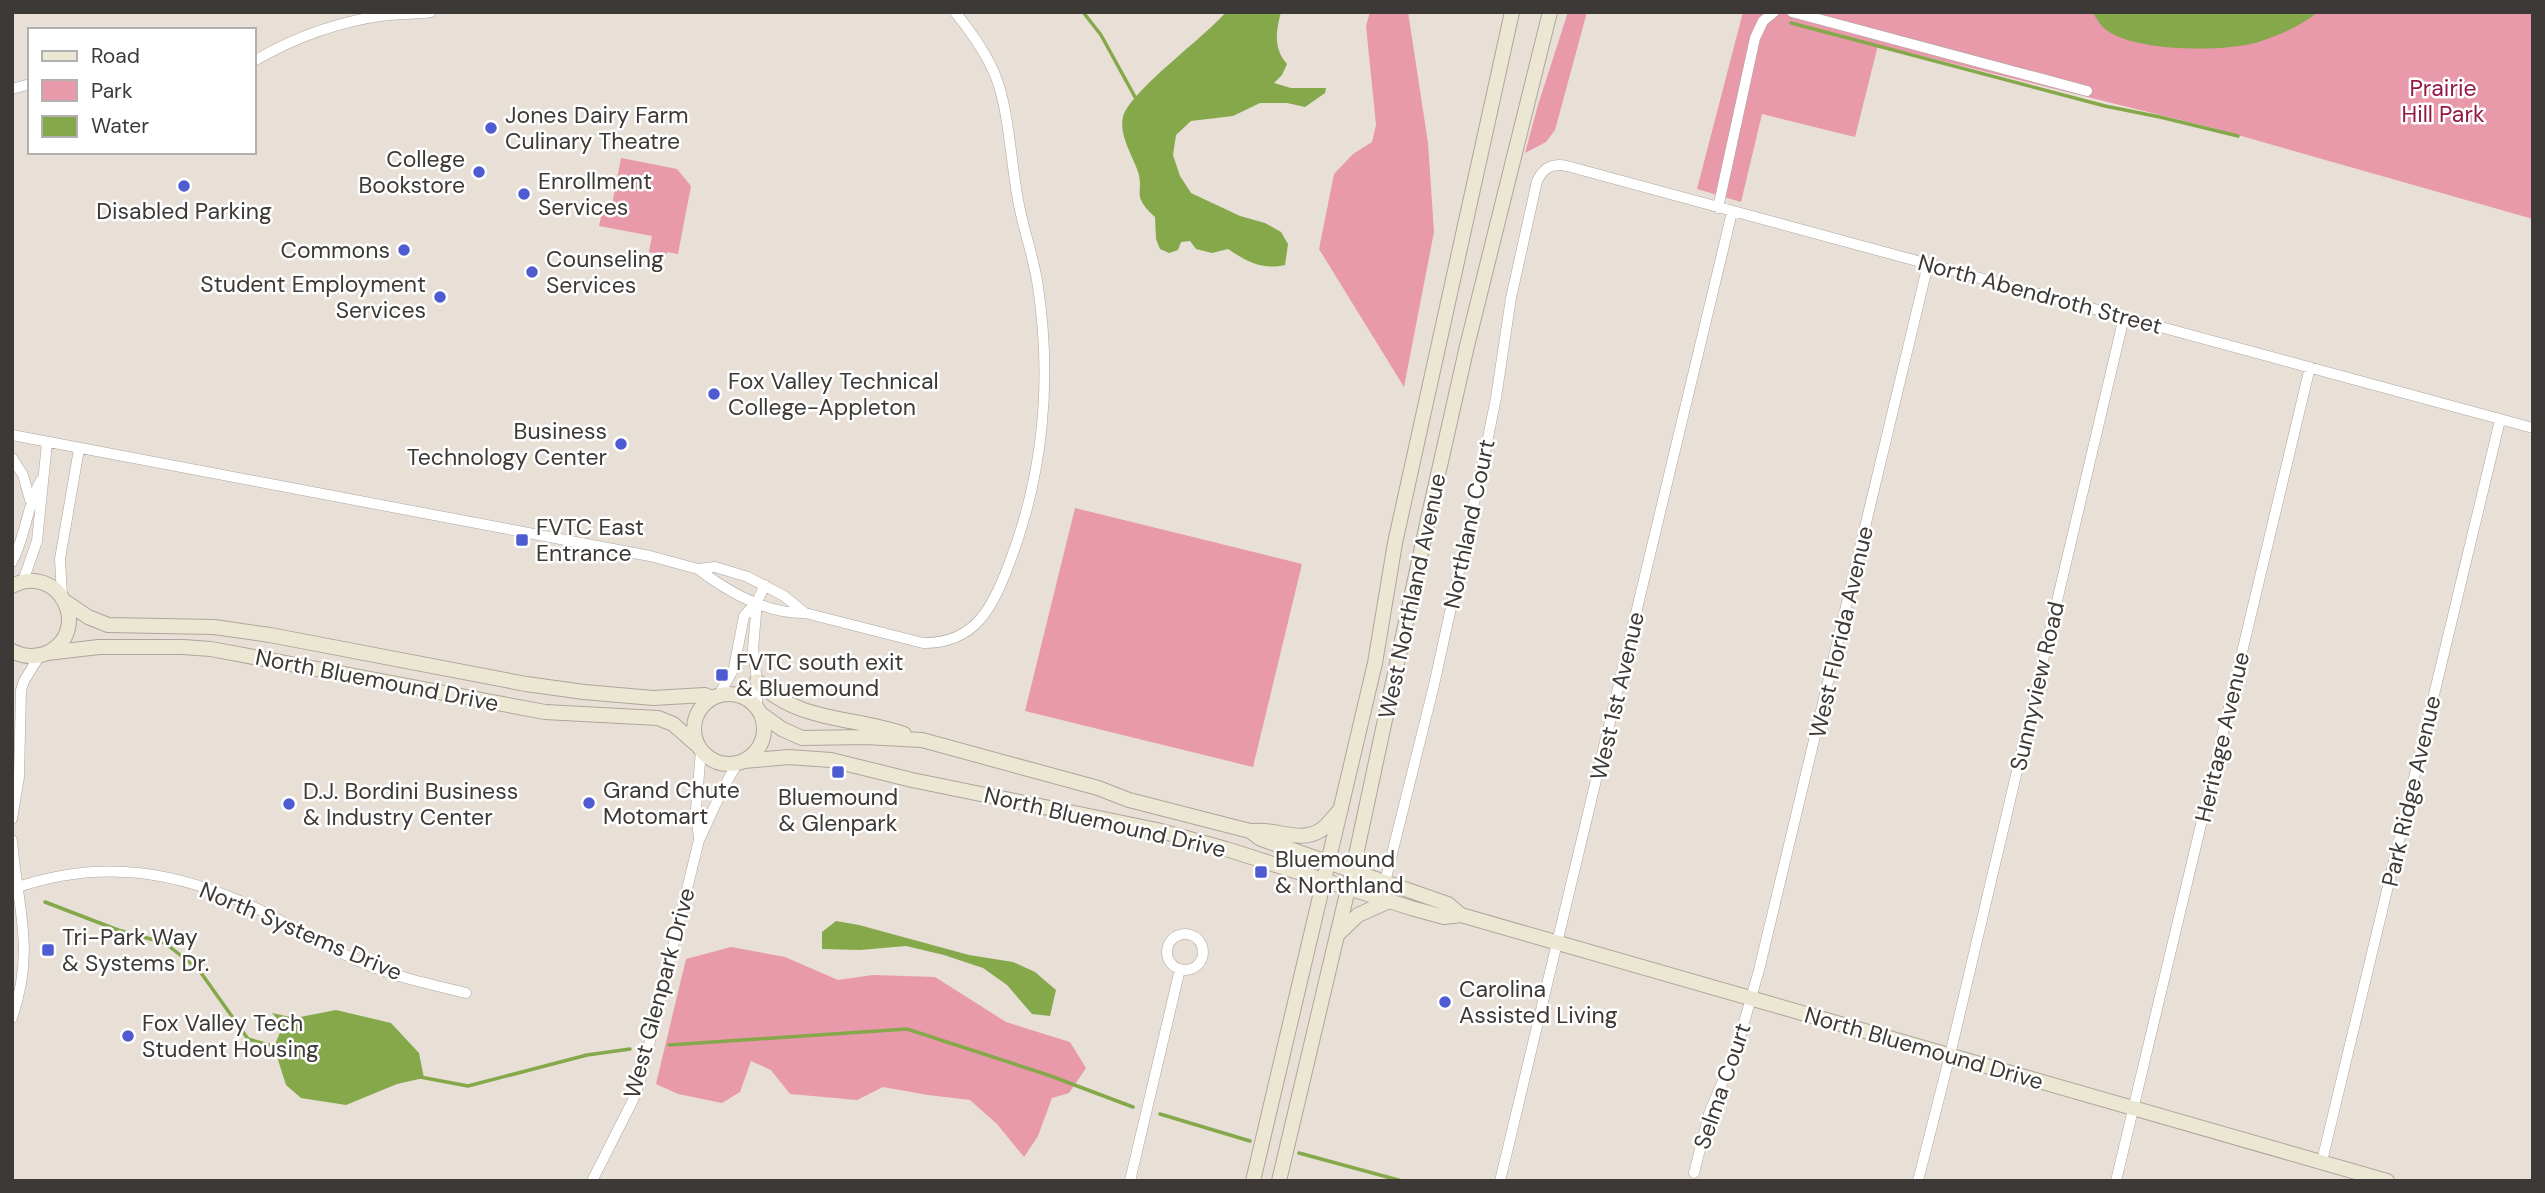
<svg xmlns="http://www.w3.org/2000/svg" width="2545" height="1193" font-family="'DM Sans',sans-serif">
<rect width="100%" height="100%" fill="#e8dfd7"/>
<!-- green -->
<path fill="#e899aa" d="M 1370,12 L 1408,12 L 1428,143 L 1434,232 L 1404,387 L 1319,249 L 1334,174 L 1353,154 L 1372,142 L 1376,125 L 1366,26 Z
M 1568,12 L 1587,12 L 1555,130 L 1546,142 L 1525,153 L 1538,105 Z
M 1743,12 L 2533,12 L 2533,219 L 2217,129 L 1878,45 L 1855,137 L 1762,114 L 1741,202 L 1697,189 Z
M 621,158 L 677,169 L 691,186 L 678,254 L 667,252 L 666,255 L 649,252 L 652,236 L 599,226 L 604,204 L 612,205 Z
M 1075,508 L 1302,564 L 1253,767 L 1025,711 Z
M 731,947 L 785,957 L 838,980 L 873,975 L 935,977 L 1006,1022 L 1070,1042 L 1086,1068 L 1069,1093 L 1052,1098 L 1038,1136 L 1024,1157 L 997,1124 L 970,1100 L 928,1095 L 883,1087 L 857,1100 L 790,1094 L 771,1070 L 751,1061 L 740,1092 L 722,1103 L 678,1094 L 656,1084 L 686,959 Z"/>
<!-- water -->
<path fill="#85a84b" d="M 1226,12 L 1281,12 C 1276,31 1273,48 1287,64 L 1282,75 L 1274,83 L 1291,88 L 1326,88 L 1325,93 L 1305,107 L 1287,103 L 1260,103 L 1233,116 L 1191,121 L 1176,135 L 1173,155 L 1180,176 L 1191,193 L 1240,216 L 1265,223 L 1281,232 L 1288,244 L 1285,265 C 1261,270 1248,262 1228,249 L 1212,253 L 1196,249 L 1190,241 L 1181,242 L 1178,250 L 1169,253 L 1160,249 L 1156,239 L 1155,217 C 1129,193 1146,193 1137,169 C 1131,153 1119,134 1123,117 C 1130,91 1205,37 1226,12 Z
M 2092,12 L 2318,12 C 2299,27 2278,36 2255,43 C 2221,52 2133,52 2105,29 C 2100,25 2096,17 2092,12 Z
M 836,921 L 859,925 L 969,955 L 1013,962 L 1035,972 L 1056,990 L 1050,1016 L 1032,1014 L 1007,985 L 983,968 L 944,955 L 906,946 L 860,950 L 822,949 L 822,932 Z
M 336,1010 L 391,1023 L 419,1053 L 424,1078 L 397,1084 L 346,1105 L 301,1098 L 286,1085 L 274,1047 L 283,1025 L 272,1013 L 295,1018 Z"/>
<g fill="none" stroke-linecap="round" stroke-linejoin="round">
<!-- stream -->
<path stroke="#85a84b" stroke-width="3.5" d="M 1083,12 L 1101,35 L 1135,97
M 1791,23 L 2105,106 L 2160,117 L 2238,136
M 45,902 L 118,930 L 165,943 L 199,970 L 248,1039 L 276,1047
M 669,1045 L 907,1029 L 1048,1075 L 1133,1107
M 420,1077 L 468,1086 L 587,1055 L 630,1049
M 1160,1114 L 1250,1141
M 1299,1153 L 1402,1181"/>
<!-- street casing -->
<g stroke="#aea59e" stroke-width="11">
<path id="street" d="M 1792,12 L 2087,91
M 254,61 C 295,37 340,21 387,15 C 402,14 417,14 431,12
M 12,89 L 30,84
M 1718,208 L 1755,38 L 1763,21 L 1774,12
M 12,435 L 650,556 L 698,569 L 715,567 L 748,577 L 784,596 L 805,613
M 12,458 L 23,475 L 30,500
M 12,562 C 26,536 27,505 41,480
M 698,569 C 727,591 767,614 805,613 L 923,643 C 975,644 993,607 1009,564 C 1043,476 1052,381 1038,287 C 1034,257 1023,229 1018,200 C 1011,163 1009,113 997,80 C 988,55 972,33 955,12
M 23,581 L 37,541 L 47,443
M 62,596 L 60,559 L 79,449
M 757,602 L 753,649 L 757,681 L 757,708
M 719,695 L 734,668 L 744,616 L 757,602 L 765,585
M 12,819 L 19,777 L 21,690 L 24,681 L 40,655
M 12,840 C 17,907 36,949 12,1018
M 699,840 L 696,809 L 701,751
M 1385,882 L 1434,685 L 1483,462 L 1496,398 L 1511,298 L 1537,181 C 1544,167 1552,163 1567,166 L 2533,428
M 12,889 C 102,857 180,871 264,912 C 299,930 332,951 368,965 C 400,978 433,985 466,993
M1167 952a18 18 0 1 1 36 0a18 18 0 1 1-36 0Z
M 2322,1161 L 2500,420
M 1694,1173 L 1709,1114 L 1737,1047 L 1759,970 L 1928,264
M 592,1181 L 633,1100 L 641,1078 L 699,840 C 712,814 721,788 738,763
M 1130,1181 L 1180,969
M 1500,1181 L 1732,212
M 1918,1181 L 1950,1055 L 2124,317
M 2116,1181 L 2310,367"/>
</g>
<!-- secondary casing -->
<g stroke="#aea59e" stroke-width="16">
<path id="secondary" d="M 12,586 C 59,562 92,629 49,652 C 37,658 24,657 12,651
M 66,602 L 88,617 L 108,625 L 214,627 L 270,635 L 526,684 L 584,692 L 653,698 L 705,695 L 712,698
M 47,653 L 99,647 L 183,647 L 211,649 L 545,712 L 658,718 L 673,724 L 697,745
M 757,681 C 799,723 852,716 904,734
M694 729a35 35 0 1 1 70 0a35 35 0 1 1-70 0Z
M 761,714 L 782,729 L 802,738 L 864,737 L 922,740 L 1098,788 L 1129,800 L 1250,831 L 1261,839 L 1448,904 L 1461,915
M 744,761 L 789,757 L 831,760 L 912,780 L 1157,830 L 1226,849 L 1411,908 L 1444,917 L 1461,915 L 2387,1181
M 1253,831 C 1276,828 1299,844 1321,830 C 1328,825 1335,815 1341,809
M 1337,935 L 1358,915 L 1389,901
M 1253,1181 L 1375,663 L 1395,543 L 1512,12
M 1279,1181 L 1356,855 L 1428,519 L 1467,346 L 1550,12"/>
</g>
<!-- street -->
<use href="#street" stroke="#fff" stroke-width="10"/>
<!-- secondary -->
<use href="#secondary" stroke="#ece7d2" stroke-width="14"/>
</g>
<!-- markers -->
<g fill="#4f5bd1" stroke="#fff" stroke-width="2.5">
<circle cx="491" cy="128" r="7"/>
<circle cx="479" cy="172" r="7"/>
<circle cx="184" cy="186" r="7"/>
<circle cx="524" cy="194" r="7"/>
<circle cx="404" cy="250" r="7"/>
<circle cx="532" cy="272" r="7"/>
<circle cx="440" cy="297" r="7"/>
<circle cx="714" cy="394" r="7"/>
<circle cx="621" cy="444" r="7"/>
<rect x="515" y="533" width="14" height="14" rx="3.5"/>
<rect x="715" y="668" width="14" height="14" rx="3.5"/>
<rect x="831" y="765" width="14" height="14" rx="3.5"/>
<circle cx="589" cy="803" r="7"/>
<circle cx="289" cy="804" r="7"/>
<rect x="1254" y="865" width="14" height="14" rx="3.5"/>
<rect x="41" y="943" width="14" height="14" rx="3.5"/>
<circle cx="1445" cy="1002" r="7"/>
<circle cx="128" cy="1036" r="7"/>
</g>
<g text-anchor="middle" stroke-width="5" stroke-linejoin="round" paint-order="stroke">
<!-- park labels -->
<g font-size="23" fill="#931946" stroke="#fff">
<text x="2443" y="96">Prairie<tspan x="2443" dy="26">Hill Park</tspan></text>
</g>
<!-- poi labels -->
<g font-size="23" fill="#3d3936" stroke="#fff" text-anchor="start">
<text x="505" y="123">Jones Dairy Farm<tspan x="505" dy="26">Culinary Theatre</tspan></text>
<text x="465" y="167" text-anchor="end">College<tspan x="465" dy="26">Bookstore</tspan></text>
<text x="538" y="189">Enrollment<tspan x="538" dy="26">Services</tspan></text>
<text x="184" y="219" text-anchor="middle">Disabled Parking</text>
<text x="390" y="258" text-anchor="end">Commons</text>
<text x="546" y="267">Counseling<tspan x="546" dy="26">Services</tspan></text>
<text x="426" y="292" text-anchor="end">Student Employment<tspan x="426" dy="26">Services</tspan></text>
<text x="728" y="389">Fox Valley Technical<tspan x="728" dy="26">College-Appleton</tspan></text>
<text x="607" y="439" text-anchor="end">Business<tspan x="607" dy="26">Technology Center</tspan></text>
<text x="536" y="535">FVTC East<tspan x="536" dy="26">Entrance</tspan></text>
<text x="736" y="670">FVTC south exit<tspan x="736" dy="26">&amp; Bluemound</tspan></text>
<text x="603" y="798">Grand Chute<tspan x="603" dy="26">Motomart</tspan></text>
<text x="303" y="799">D.J. Bordini Business<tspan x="303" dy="26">&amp; Industry Center</tspan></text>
<text x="838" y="805" text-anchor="middle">Bluemound<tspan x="838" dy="26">&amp; Glenpark</tspan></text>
<text x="1275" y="867">Bluemound<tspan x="1275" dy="26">&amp; Northland</tspan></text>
<text x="62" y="945">Tri-Park Way<tspan x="62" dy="26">&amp; Systems Dr.</tspan></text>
<text x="1459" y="997">Carolina<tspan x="1459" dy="26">Assisted Living</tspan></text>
<text x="142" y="1031">Fox Valley Tech<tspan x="142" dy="26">Student Housing</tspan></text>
</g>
<!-- street labels -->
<g font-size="23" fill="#3d3936" stroke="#fff">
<text transform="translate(2040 294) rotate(15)" y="8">North Abendroth Street</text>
<text transform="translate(1469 524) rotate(-78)" y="8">Northland Court</text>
<text transform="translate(1412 596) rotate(-78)" y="8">West Northland Avenue</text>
<text transform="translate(1841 632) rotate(-77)" y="8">West Florida Avenue</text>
<text transform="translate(377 680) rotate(11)" y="8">North Bluemound Drive</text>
<text transform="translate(2037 686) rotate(-77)" y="8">Sunnyview Road</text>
<text transform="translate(1617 696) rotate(-77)" y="8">West 1st Avenue</text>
<text transform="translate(2222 737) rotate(-77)" y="8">Heritage Avenue</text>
<text transform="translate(2411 791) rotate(-77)" y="8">Park Ridge Avenue</text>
<text transform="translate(1105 822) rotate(13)" y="8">North Bluemound Drive</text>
<text transform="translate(301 931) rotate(23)" y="8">North Systems Drive</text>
<text transform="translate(659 993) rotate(-75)" y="8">West Glenpark Drive</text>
<text transform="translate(1924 1048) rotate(16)" y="8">North Bluemound Drive</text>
<text transform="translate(1722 1086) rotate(-71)" y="8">Selma Court</text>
</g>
</g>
<!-- border -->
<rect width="2545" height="1193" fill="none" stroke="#3d3936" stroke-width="28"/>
<!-- legend -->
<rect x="28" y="28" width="228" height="126" fill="#ffffff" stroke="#b1b0af" stroke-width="2"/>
<rect x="42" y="51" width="35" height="10" fill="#ece7d2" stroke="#b1b0af" stroke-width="2"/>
<text x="91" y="63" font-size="21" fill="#3d3936">Road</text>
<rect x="42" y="80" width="35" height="21" fill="#e899aa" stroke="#b1b0af" stroke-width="2"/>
<text x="91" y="98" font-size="21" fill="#3d3936">Park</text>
<rect x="42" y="116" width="35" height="21" fill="#85a84b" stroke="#b1b0af" stroke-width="2"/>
<text x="91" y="133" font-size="21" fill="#3d3936">Water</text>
</svg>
